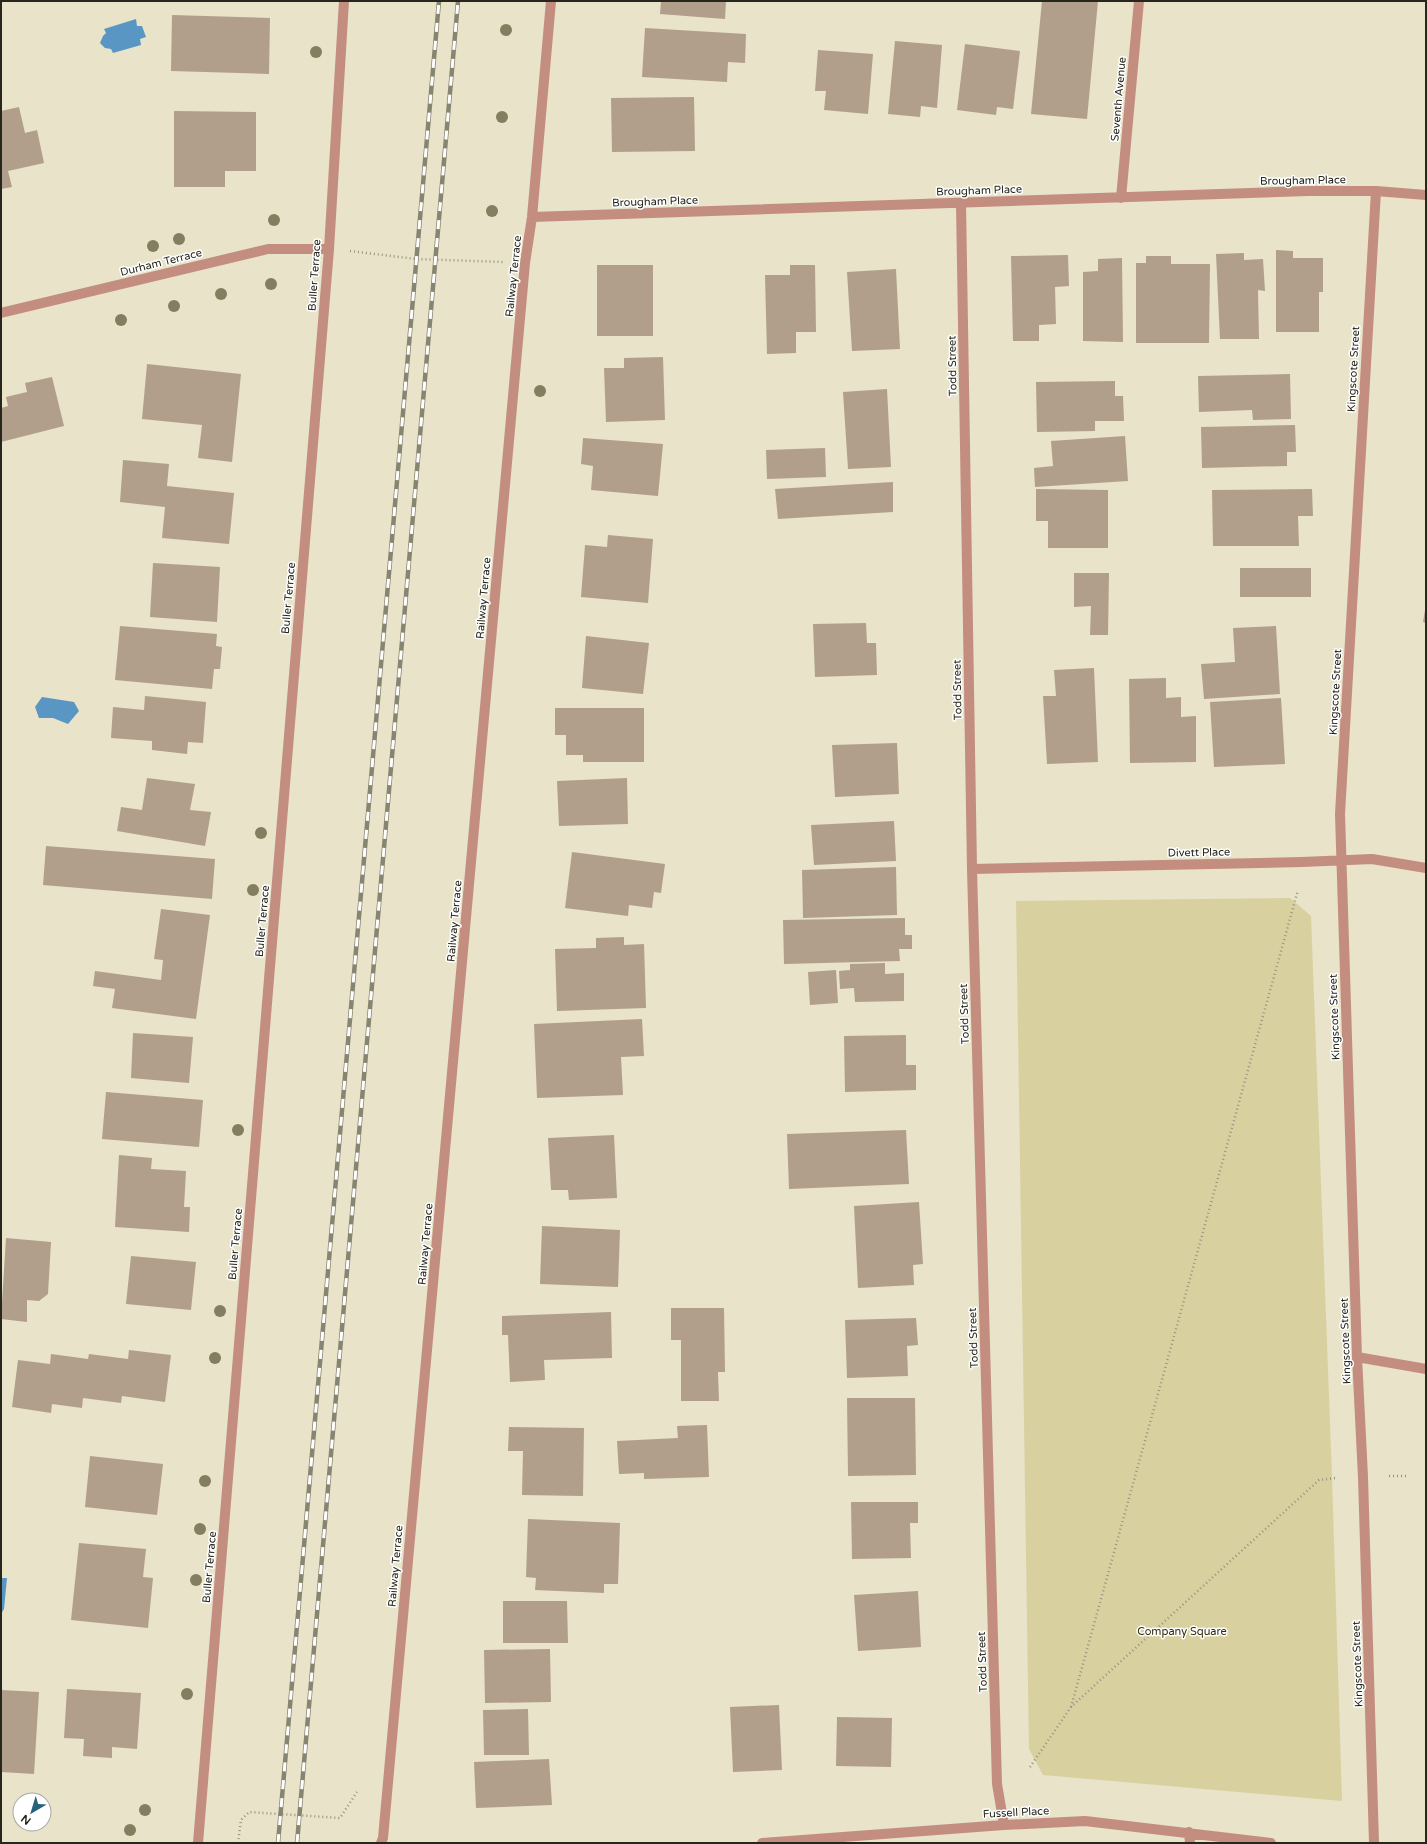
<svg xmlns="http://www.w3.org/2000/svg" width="1427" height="1844" font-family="'Varela Round',sans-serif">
<rect width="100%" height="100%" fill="#e8e3c9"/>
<!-- green -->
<path fill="#d9d0a0" d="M 1290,898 L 1311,916 L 1332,1477 L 1342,1801 L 1043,1775 L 1029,1749 L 1016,901 Z"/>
<!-- water -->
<path fill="#5996c3" d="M 136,19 L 137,26 L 142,26 L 146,37 L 140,39 L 141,45 L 113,53 L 111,49 L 105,48 L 100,43 L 103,36 L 106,33 L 104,29 Z
M 42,697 L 74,702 L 79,711 L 68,724 L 53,718 L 39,718 L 35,707 Z
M 1,1578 L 7,1578 L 4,1609 L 1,1614 Z"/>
<!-- building -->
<path fill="#b19f8c" d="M 661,1 L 726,1 L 725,19 L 660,14 Z
M 1042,1 L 1098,1 L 1087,119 L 1031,114 Z
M 172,15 L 270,18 L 269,74 L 171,71 Z
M 645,28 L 746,34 L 745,63 L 728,62 L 727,82 L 642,77 Z
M 895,41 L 942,45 L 937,108 L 921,106 L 920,117 L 888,114 Z
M 965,44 L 1020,51 L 1013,109 L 997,107 L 996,115 L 957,110 Z
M 818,50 L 873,54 L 868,114 L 824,110 L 826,91 L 815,91 Z
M 694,97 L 695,151 L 612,152 L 611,98 Z
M 19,107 L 25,133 L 37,130 L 44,163 L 8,171 L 12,187 L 1,189 L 1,111 Z
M 174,111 L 256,112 L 256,171 L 225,171 L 225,187 L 174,187 Z
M 1276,250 L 1293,251 L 1293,258 L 1323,258 L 1323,292 L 1319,292 L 1319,332 L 1276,332 Z
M 1244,253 L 1244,260 L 1263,259 L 1265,291 L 1258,290 L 1259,339 L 1220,339 L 1216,254 Z
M 1068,255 L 1069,286 L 1055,287 L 1056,324 L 1039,325 L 1039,341 L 1013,341 L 1011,256 Z
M 1146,256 L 1171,256 L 1171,264 L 1210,264 L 1209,343 L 1136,343 L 1136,263 L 1146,263 Z
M 1122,258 L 1123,342 L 1083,341 L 1083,272 L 1098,271 L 1098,259 Z
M 597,265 L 653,265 L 653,336 L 597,336 Z
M 790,265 L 815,265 L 816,332 L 796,332 L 796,353 L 767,354 L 765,275 L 790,275 Z
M 896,269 L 900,349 L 852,351 L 847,272 Z
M 663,357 L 665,420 L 606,422 L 604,368 L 624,368 L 624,358 Z
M 147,364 L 241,374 L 232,462 L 198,458 L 202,425 L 142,419 Z
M 1290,374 L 1291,419 L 1253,420 L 1252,410 L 1199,412 L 1198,376 Z
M 52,377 L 64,426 L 1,442 L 1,408 L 8,406 L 6,397 L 27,392 L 25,383 Z
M 1115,381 L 1115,396 L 1123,396 L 1124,421 L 1095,421 L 1095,431 L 1037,432 L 1036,382 Z
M 887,389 L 891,467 L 848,469 L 843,392 Z
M 1295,425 L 1296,452 L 1287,452 L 1287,466 L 1202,468 L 1201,427 Z
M 1125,436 L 1128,481 L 1035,487 L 1034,468 L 1053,466 L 1051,441 Z
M 583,438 L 663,444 L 658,496 L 591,490 L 593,466 L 581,464 Z
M 825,448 L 826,477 L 767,479 L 766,450 Z
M 123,460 L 169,464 L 167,486 L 234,493 L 229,544 L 162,538 L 165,507 L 120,502 Z
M 893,482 L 893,512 L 778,519 L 775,489 Z
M 1036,489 L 1108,490 L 1108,548 L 1048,548 L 1048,521 L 1036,521 Z
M 1312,489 L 1313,516 L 1298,516 L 1299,546 L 1213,546 L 1212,490 Z
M 608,535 L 653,539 L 648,603 L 581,597 L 585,545 L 607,547 Z
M 153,563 L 220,567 L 217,622 L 150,617 Z
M 1240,568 L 1311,568 L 1311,597 L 1240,597 Z
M 1074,573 L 1109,573 L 1108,635 L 1090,635 L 1091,606 L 1074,607 Z
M 1425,610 L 1426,610 L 1426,623 L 1423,622 Z
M 866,623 L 867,643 L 876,643 L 877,675 L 815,677 L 813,624 Z
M 120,626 L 217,634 L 216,646 L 222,647 L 220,669 L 214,669 L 212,689 L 115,680 Z
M 1276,626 L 1280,694 L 1204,699 L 1201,664 L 1235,662 L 1233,628 Z
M 586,636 L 649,643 L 643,694 L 582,688 Z
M 1094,668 L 1098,762 L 1047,764 L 1043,696 L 1056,696 L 1054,670 Z
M 1166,678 L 1166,698 L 1181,697 L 1181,717 L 1196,716 L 1196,762 L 1130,763 L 1129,679 Z
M 145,696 L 206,702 L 203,743 L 188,742 L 187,754 L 152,750 L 152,741 L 111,738 L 113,707 L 144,710 Z
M 1281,698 L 1285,764 L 1214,767 L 1210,702 Z
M 555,708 L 644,708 L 644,762 L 583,762 L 583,755 L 566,755 L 566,735 L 555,735 Z
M 897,743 L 899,794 L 835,797 L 832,745 Z
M 147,778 L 195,784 L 190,810 L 211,812 L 205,846 L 117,831 L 121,807 L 142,810 Z
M 627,778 L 628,824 L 559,826 L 557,781 Z
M 894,821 L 896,861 L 814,865 L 811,825 Z
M 46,846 L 215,859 L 212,899 L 43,885 Z
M 572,852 L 665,864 L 661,893 L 654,892 L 652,908 L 629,905 L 628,916 L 565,908 Z
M 896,867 L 897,915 L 803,918 L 802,870 Z
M 161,909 L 210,915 L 196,1019 L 112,1008 L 115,989 L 93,986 L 95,971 L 161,980 L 163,960 L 154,959 Z
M 905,918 L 905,935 L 912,935 L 912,949 L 899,949 L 900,961 L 784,964 L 783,920 Z
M 624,937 L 624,945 L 644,944 L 646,1008 L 557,1011 L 555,949 L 596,948 L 596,938 Z
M 885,963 L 885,974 L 904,973 L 904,1001 L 855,1002 L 854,988 L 840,989 L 839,971 L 850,970 L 850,964 Z
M 836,970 L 838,1003 L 810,1005 L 808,972 Z
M 642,1019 L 644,1056 L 621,1057 L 623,1095 L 537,1098 L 534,1024 Z
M 133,1033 L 193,1037 L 189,1083 L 131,1078 Z
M 906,1035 L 906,1065 L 916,1065 L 916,1090 L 845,1092 L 844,1036 Z
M 106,1092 L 203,1100 L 199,1147 L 102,1139 Z
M 906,1130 L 909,1184 L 789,1189 L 787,1134 Z
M 614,1135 L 617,1198 L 569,1200 L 568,1190 L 551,1190 L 548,1138 Z
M 119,1155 L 152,1158 L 151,1169 L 186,1171 L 184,1207 L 190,1207 L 189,1232 L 115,1227 Z
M 919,1202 L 923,1264 L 913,1265 L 914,1285 L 858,1288 L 854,1206 Z
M 542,1226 L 620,1230 L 618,1287 L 540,1284 Z
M 6,1238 L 51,1242 L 48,1294 L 39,1301 L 27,1300 L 27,1322 L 1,1319 Z
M 131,1256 L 196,1262 L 191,1310 L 126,1304 Z
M 671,1308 L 724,1308 L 725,1372 L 718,1372 L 719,1401 L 681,1401 L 681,1340 L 671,1340 Z
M 611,1312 L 612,1358 L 544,1360 L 545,1380 L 510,1382 L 508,1335 L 502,1335 L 502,1316 Z
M 916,1318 L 918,1345 L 907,1346 L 908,1376 L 847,1378 L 845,1320 Z
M 129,1350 L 171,1355 L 165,1402 L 122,1396 L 121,1403 L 83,1398 L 82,1408 L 52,1404 L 51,1413 L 12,1407 L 18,1360 L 50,1364 L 51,1354 L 88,1359 L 89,1354 L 128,1359 Z
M 847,1398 L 915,1398 L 916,1475 L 848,1476 Z
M 707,1425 L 709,1477 L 644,1479 L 644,1473 L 619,1474 L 617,1441 L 678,1438 L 677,1426 Z
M 509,1427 L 584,1428 L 583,1496 L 522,1495 L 523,1451 L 508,1451 Z
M 90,1456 L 163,1464 L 157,1515 L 85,1507 Z
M 851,1502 L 918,1502 L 918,1523 L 910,1523 L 911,1558 L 852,1559 Z
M 528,1519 L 620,1523 L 618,1584 L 604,1584 L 604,1593 L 535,1590 L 536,1578 L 526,1577 Z
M 79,1543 L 146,1549 L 143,1577 L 153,1578 L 148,1628 L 71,1620 Z
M 918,1591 L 921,1647 L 858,1651 L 854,1595 Z
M 503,1601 L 567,1601 L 568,1643 L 503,1643 Z
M 550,1649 L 551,1702 L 485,1703 L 484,1650 Z
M 67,1689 L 141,1693 L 137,1749 L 112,1747 L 112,1758 L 83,1756 L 84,1739 L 64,1738 Z
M 1,1690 L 39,1692 L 34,1774 L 1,1772 Z
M 779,1705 L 782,1770 L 733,1772 L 730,1707 Z
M 528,1709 L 529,1755 L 484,1755 L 483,1710 Z
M 837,1717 L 892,1718 L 891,1767 L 836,1766 Z
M 549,1759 L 552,1805 L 476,1808 L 474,1762 Z"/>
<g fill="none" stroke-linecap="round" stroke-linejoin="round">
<!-- path -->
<path stroke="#969380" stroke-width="2.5" stroke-dasharray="1 3" stroke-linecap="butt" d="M 350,251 L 416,259 L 504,262
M 1389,1476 L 1406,1476
M 1071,1707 L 1298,890
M 1030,1767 L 1071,1707 L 1319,1480 L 1336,1478
M 238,1843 L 241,1820 L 249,1812 L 340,1818 L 357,1792"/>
<!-- minor -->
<path stroke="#c38d80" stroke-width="10" d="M 1121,198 L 1139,1
M 961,203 L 972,869 L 997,1784 L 1004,1825
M 532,217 L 1308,191 L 1376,191 L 1426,195
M 1,313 L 268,249 L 329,249
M 972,869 L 1302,862 L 1372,859 L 1426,868
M 1357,1357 L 1426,1369
M 1189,1832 L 1190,1843
M 198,1843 L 329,249 L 344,1
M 381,1843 L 383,1838 L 525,263 L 532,217 L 551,1
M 762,1843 L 1004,1825 L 1085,1821 L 1271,1843
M 1374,1843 L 1363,1477 L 1357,1357 L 1340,814 L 1376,191"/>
<!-- rail casing -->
<g stroke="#878472" stroke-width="4.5">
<path id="rail" d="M 278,1843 L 439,1
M 297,1843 L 458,1"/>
</g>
<!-- rail -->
<use href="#rail" stroke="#fff" stroke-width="3" stroke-dasharray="9" stroke-linecap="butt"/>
</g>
<!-- trees -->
<g fill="#837e60">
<circle cx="506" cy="30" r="6"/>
<circle cx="316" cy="52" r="6"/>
<circle cx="502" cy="117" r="6"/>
<circle cx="492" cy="211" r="6"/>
<circle cx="274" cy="220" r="6"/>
<circle cx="179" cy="239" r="6"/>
<circle cx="153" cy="246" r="6"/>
<circle cx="271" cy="284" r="6"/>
<circle cx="221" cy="294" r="6"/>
<circle cx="174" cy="306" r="6"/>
<circle cx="121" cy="320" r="6"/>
<circle cx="540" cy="391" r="6"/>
<circle cx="261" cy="833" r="6"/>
<circle cx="253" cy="890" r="6"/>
<circle cx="238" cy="1130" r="6"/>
<circle cx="220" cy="1311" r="6"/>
<circle cx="215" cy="1358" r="6"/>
<circle cx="205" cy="1481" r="6"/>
<circle cx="200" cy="1529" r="6"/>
<circle cx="196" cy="1580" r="6"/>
<circle cx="187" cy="1694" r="6"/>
<circle cx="145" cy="1810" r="6"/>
<circle cx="130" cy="1830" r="6"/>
</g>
<g text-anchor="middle" stroke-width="3" stroke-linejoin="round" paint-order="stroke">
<!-- street labels -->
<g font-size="11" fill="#27261c" stroke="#fff">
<text transform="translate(1118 99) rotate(-85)" y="4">Seventh Avenue</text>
<text transform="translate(1303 180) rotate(-1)" y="4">Brougham Place</text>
<text transform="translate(979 190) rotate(-2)" y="4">Brougham Place</text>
<text transform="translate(655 201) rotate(-2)" y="4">Brougham Place</text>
<text transform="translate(161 262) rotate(-14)" y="4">Durham Terrace</text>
<text transform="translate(314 275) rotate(-86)" y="4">Buller Terrace</text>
<text transform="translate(513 276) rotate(-84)" y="4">Railway Terrace</text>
<text transform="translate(952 366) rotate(-91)" y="4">Todd Street</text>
<text transform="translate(1353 369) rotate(-87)" y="4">Kingscote Street</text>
<text transform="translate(288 598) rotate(-85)" y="4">Buller Terrace</text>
<text transform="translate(483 598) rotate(-85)" y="4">Railway Terrace</text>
<text transform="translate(957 690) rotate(-91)" y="4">Todd Street</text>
<text transform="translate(1335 692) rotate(-87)" y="4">Kingscote Street</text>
<text transform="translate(1199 852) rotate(-1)" y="4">Divett Place</text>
<text transform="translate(262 921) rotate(-85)" y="4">Buller Terrace</text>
<text transform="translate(454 921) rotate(-85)" y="4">Railway Terrace</text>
<text transform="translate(964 1014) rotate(-92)" y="4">Todd Street</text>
<text transform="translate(1334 1017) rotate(-92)" y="4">Kingscote Street</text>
<text transform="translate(235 1244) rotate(-85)" y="4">Buller Terrace</text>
<text transform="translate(425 1244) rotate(-85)" y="4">Railway Terrace</text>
<text transform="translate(973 1338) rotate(-92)" y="4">Todd Street</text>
<text transform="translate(1345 1341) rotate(-92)" y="4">Kingscote Street</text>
<text transform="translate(395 1566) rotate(-85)" y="4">Railway Terrace</text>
<text transform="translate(209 1567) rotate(-85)" y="4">Buller Terrace</text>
<text transform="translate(982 1662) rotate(-92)" y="4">Todd Street</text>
<text transform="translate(1357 1664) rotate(-92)" y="4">Kingscote Street</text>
<text transform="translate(1016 1812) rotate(-3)" y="4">Fussell Place</text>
</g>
<!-- park labels -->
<g font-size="11" fill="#312b0b" stroke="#fff">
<text x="1182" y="1635">Company Square</text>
</g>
</g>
<!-- border -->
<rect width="1427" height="1844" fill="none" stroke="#27261c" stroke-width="4"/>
<!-- north arrow -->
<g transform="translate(32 1812) rotate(218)"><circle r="19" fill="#ffffff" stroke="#a9a8a4"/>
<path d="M0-3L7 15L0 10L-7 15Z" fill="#29627c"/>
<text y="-6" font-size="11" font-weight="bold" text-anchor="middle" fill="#27261c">N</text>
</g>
</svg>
